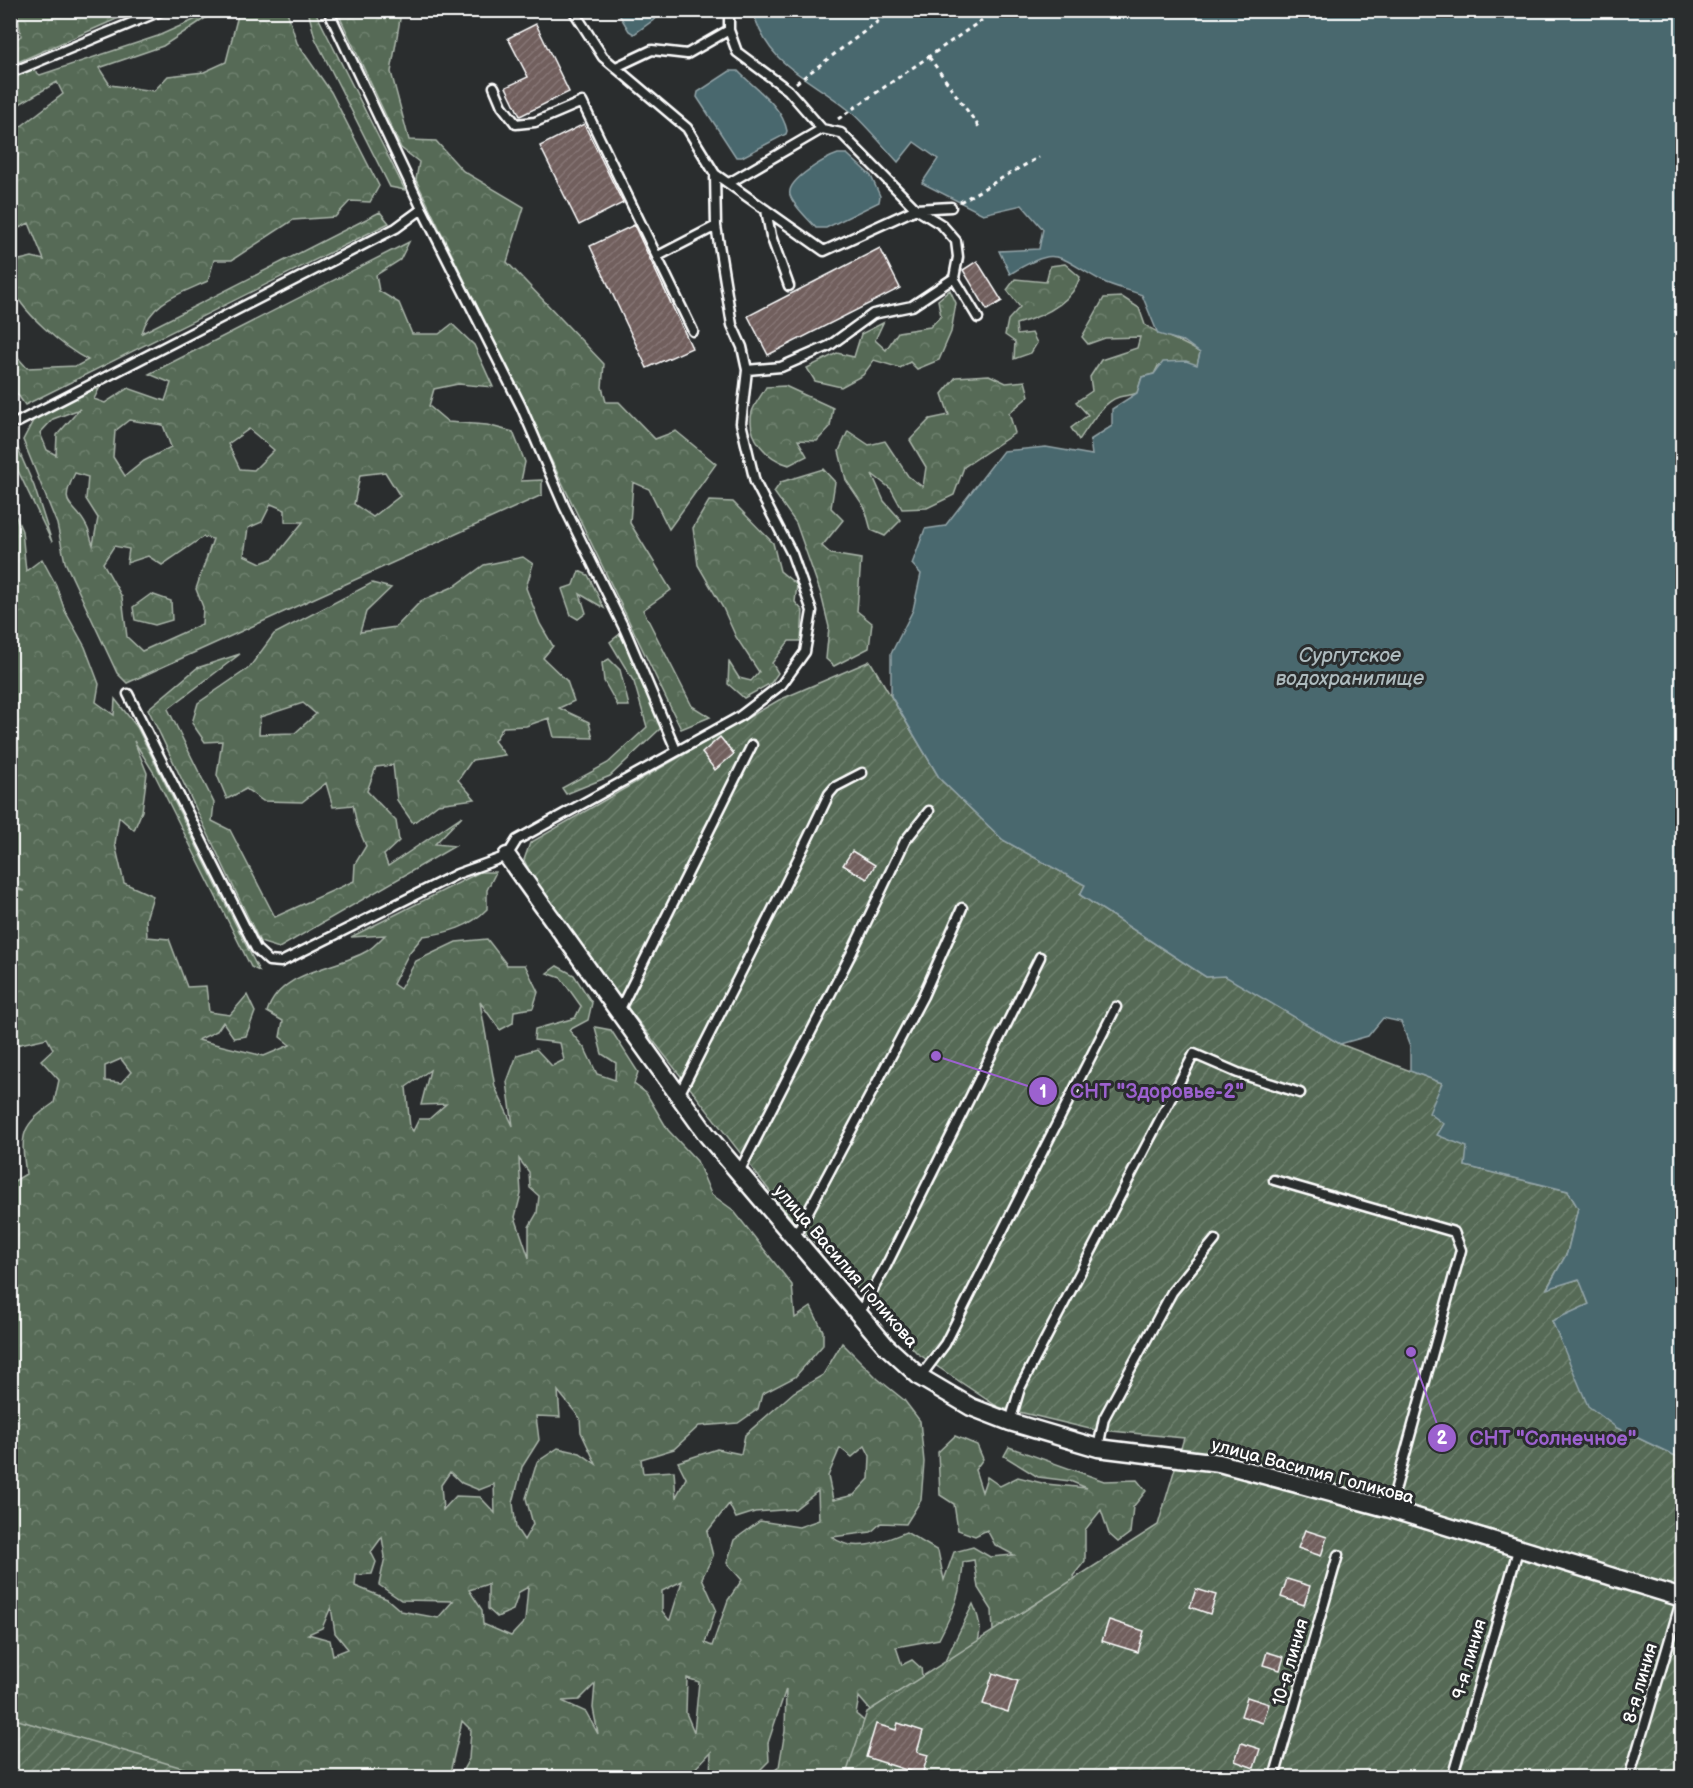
<svg xmlns="http://www.w3.org/2000/svg" width="1693" height="1788" font-family="'Balsamiq Sans',sans-serif">
<defs>
<pattern id="forest-crowns" width="20" height="18" patternUnits="userSpaceOnUse" patternTransform="scale(1.5)"><rect width="20" height="18" fill="#566b56"/><path d="M2 6a3 3 0 1 1 6 0M12 15a3 3 0 1 1 6 0" fill="none" stroke="#6f816f"/></pattern>
<pattern id="garden-furrows" width="10" height="10" patternUnits="userSpaceOnUse" patternTransform="scale(1.5)"><rect width="10" height="10" fill="#566b56"/><path d="M-1 1l2-2M0 10L10 0M9 11l2-2" fill="none" stroke="#6f816f"/></pattern>
<pattern id="building-hatch" width="6" height="6" patternUnits="userSpaceOnUse" patternTransform="scale(1.5)"><rect width="6" height="6" fill="#715e5d"/><path d="M-1 1l2-2M0 6l6-6M5 7l2-2" fill="none" stroke="#867675"/></pattern>
</defs>
<rect width="100%" height="100%" fill="#2a2d2e"/>
<filter id="ink" filterUnits="userSpaceOnUse"><feTurbulence type="fractalNoise" baseFrequency=".0167" numOctaves="2"/><feDisplacementMap in="SourceGraphic" scale="12" xChannelSelector="R" yChannelSelector="G"/><feConvolveMatrix kernelMatrix="1 2 1 2 8 2 1 2 1" color-interpolation-filters="sRGB"/></filter>
<g filter="url(#ink)">
<!-- forest -->
<path fill="url(#forest-crowns)" stroke="#aab5aa" stroke-width="1.5" fill-rule="evenodd" d="M 17,11 L 46,11 L 57,16 L 98,11 L 135,11 L 11,65 L 11,43 L 21,36 Z
M 214,11 L 228,11 L 207,17 L 163,46 L 99,68 L 110,85 L 154,91 L 168,76 L 204,72 L 226,62 L 239,11 L 287,11 L 297,43 L 331,92 L 379,186 L 370,202 L 350,201 L 335,217 L 293,220 L 232,260 L 214,260 L 208,281 C 182,293 150,301 142,333 L 380,212 L 389,223 L 25,405 L 11,385 L 11,350 L 27,368 L 77,366 L 88,360 C 66,349 18,310 12,285 C 11,278 12,269 11,262 L 32,257 L 44,260 L 29,223 L 11,232 L 11,134 L 63,94 L 57,82 L 11,109 L 11,77 L 32,69 L 40,75 L 158,36 Z
M 308,11 L 315,11 L 405,190 L 390,187 L 315,38 Z
M 337,11 L 396,11 L 400,19 L 391,72 L 409,140 L 436,141 L 463,171 L 524,207 L 507,262 L 604,364 L 602,387 L 606,402 L 619,402 L 655,439 L 676,431 L 716,464 L 669,529 L 649,489 L 633,482 L 630,523 L 671,590 L 643,610 L 692,706 L 710,717 L 681,729 L 416,180 L 419,162 L 401,148 Z
M 409,242 L 400,260 L 376,275 L 379,291 L 399,303 L 412,334 L 439,334 L 452,324 L 474,345 L 493,387 L 458,384 L 434,389 L 429,406 L 448,422 L 487,425 L 513,432 L 525,462 L 521,481 L 542,480 L 542,495 L 127,683 L 117,673 L 65,562 L 57,524 L 23,440 L 35,417 L 101,385 L 94,399 L 105,403 L 128,388 L 165,401 L 171,383 L 149,374 ZM 80,409 L 57,435 L 56,455 L 47,450 L 40,433 L 53,419 ZM 129,420 L 163,425 L 171,447 L 144,461 L 125,476 L 113,457 L 115,431 ZM 249,429 L 274,450 L 254,470 L 240,469 L 228,444 ZM 385,472 L 400,496 L 373,517 L 354,504 L 360,475 ZM 75,473 L 88,477 L 86,499 L 98,518 L 93,545 C 91,540 90,533 87,527 C 74,500 57,509 75,473 ZM 271,504 L 285,510 L 285,522 L 303,522 L 274,558 L 261,563 L 244,555 L 248,528 L 262,522 ZM 203,537 L 213,539 L 196,589 L 203,607 L 202,624 L 142,651 L 127,637 L 122,597 L 103,563 L 114,546 L 129,549 L 127,563 L 148,556 L 162,565 Z
M 1065,264 L 1080,277 C 1072,304 1041,317 1016,324 L 1017,335 L 1032,333 L 1037,343 L 1031,353 L 1014,359 L 1015,342 L 1005,335 L 1008,320 L 1020,307 L 1007,290 L 1015,279 L 1046,282 L 1050,266 Z
M 950,290 L 956,303 L 951,332 L 939,360 L 917,369 L 910,362 L 900,368 L 874,360 L 863,375 L 841,387 L 815,381 L 807,368 L 837,353 L 854,357 L 861,334 L 883,323 L 875,340 L 886,350 L 898,332 L 930,327 L 941,316 L 938,300 Z
M 1122,297 L 1139,308 L 1145,325 C 1163,337 1182,340 1200,353 L 1197,366 L 1158,366 L 1154,374 L 1142,377 L 1137,393 C 1130,396 1126,395 1119,397 C 1102,402 1089,426 1079,440 L 1071,428 L 1088,415 L 1076,402 L 1092,391 L 1090,377 L 1101,360 L 1137,348 L 1140,337 L 1105,338 L 1088,344 L 1082,337 L 1104,298 Z
M 989,375 L 1006,383 L 1025,381 L 1029,396 L 1009,413 L 1015,433 L 964,467 L 954,495 L 927,508 L 902,509 L 891,489 L 872,474 L 884,501 L 901,520 L 885,536 L 871,530 L 865,508 L 846,480 L 839,451 L 848,431 L 869,445 L 885,441 L 908,476 L 923,487 L 926,467 L 910,440 L 930,419 L 949,415 L 942,394 L 956,377 Z
M 785,386 L 833,408 L 830,427 L 817,441 L 798,440 L 807,456 L 789,465 C 768,459 746,438 752,412 C 754,404 762,395 766,387 Z
M 11,433 L 34,486 L 52,542 L 11,456 Z
M 823,469 L 835,482 L 831,508 L 843,520 L 822,546 L 831,554 L 861,559 L 857,611 L 872,623 L 869,648 L 834,666 L 826,659 L 829,627 L 821,594 L 796,523 L 774,492 L 781,482 Z
M 709,501 L 733,502 L 773,543 L 780,571 L 797,585 L 795,602 L 803,611 L 801,641 L 789,641 L 772,663 L 778,673 L 771,683 L 744,698 L 728,684 L 729,662 L 739,678 L 751,681 L 759,672 L 736,637 L 723,608 L 698,565 L 693,528 Z
M 10,503 L 22,531 L 26,571 L 42,559 L 56,585 L 65,611 L 85,647 L 99,684 L 96,702 L 114,715 L 115,699 L 137,727 L 259,971 L 251,967 L 154,773 L 134,741 L 147,773 L 142,811 L 134,830 L 119,817 L 115,844 L 124,883 L 153,896 L 146,919 L 147,937 L 169,939 L 187,987 L 206,986 L 209,1012 L 230,1015 L 247,995 L 255,1012 L 246,1036 L 234,1038 L 223,1022 L 217,1031 L 198,1040 L 264,1056 L 290,1045 L 280,1037 L 283,1021 L 267,1012 C 280,970 334,970 367,951 C 374,947 380,940 385,935 L 351,937 L 480,872 L 496,872 L 487,890 L 487,909 C 470,927 448,933 423,936 L 409,953 L 393,984 L 400,989 L 416,961 L 456,942 L 487,939 L 507,965 L 525,965 L 538,992 L 533,1008 L 514,1011 L 513,1023 L 500,1030 L 480,1002 L 495,1087 L 513,1126 L 507,1082 L 517,1055 L 536,1049 L 552,1066 L 564,1060 L 560,1043 L 534,1040 L 535,1029 L 575,1018 L 581,1006 L 561,978 L 547,973 L 557,966 L 574,975 L 592,1003 L 588,1020 L 569,1030 L 585,1049 L 597,1074 L 615,1080 L 616,1063 L 602,1054 L 595,1027 L 611,1030 L 638,1072 L 634,1084 L 646,1093 L 668,1130 L 697,1161 L 711,1194 L 733,1210 L 792,1285 L 795,1318 L 811,1307 L 823,1331 L 823,1345 L 795,1377 L 762,1394 L 758,1409 L 738,1423 L 699,1426 L 674,1449 L 641,1459 L 643,1473 L 674,1471 L 676,1497 L 686,1478 L 678,1462 L 717,1449 L 741,1454 L 745,1435 L 794,1392 L 823,1375 L 842,1343 L 878,1379 L 904,1400 L 920,1421 L 924,1462 L 921,1500 L 906,1524 L 881,1523 L 871,1532 L 832,1537 C 854,1554 882,1542 906,1532 L 938,1551 L 944,1580 L 954,1552 L 973,1547 L 990,1557 L 1014,1555 L 995,1545 L 987,1530 L 975,1536 L 958,1530 L 954,1504 L 940,1495 L 938,1452 L 955,1436 L 977,1445 L 983,1459 L 975,1470 L 982,1492 L 987,1477 L 1000,1486 L 1018,1477 L 1046,1484 L 1087,1488 L 1070,1481 L 1038,1477 L 1004,1456 L 1009,1447 L 1104,1481 L 1137,1480 L 1146,1491 L 1133,1507 L 1130,1533 L 1118,1542 L 1109,1534 L 1101,1510 L 1085,1530 L 1085,1561 L 1073,1576 L 1090,1591 C 1117,1589 1150,1582 1157,1551 C 1162,1529 1153,1528 1169,1508 L 1183,1524 L 1179,1545 L 1191,1556 L 1195,1582 L 1181,1598 L 1192,1614 L 1216,1619 L 1226,1628 L 1219,1640 L 1189,1631 L 1160,1681 L 1150,1666 L 1145,1681 L 1156,1697 L 1157,1717 L 1146,1728 L 1140,1761 L 1113,1772 L 1082,1752 L 1075,1730 L 1061,1731 L 1036,1710 L 1027,1720 L 1050,1737 L 1038,1759 L 1022,1765 L 1010,1749 L 1008,1712 L 1020,1700 L 1015,1685 L 994,1655 L 992,1610 L 978,1588 L 974,1560 L 963,1562 C 962,1592 952,1614 939,1639 L 896,1647 L 902,1665 L 912,1660 L 921,1668 L 924,1691 L 943,1665 L 973,1604 C 991,1643 967,1645 972,1681 L 997,1697 L 1002,1740 L 997,1777 L 968,1777 L 973,1771 L 954,1772 L 952,1777 L 940,1777 L 950,1767 L 956,1748 L 929,1753 L 926,1726 L 905,1744 L 892,1735 L 892,1717 L 877,1718 L 859,1697 L 856,1714 C 877,1732 896,1747 896,1777 L 766,1777 L 779,1767 L 785,1731 L 786,1689 L 768,1743 L 769,1761 L 753,1777 L 710,1777 L 711,1752 L 687,1777 L 459,1777 L 469,1759 L 471,1730 L 462,1721 L 449,1777 L 11,1777 L 11,1183 L 26,1174 C 20,1133 21,1126 54,1103 L 59,1080 L 41,1060 L 53,1049 L 47,1038 L 16,1045 L 11,1044 L 11,889 L 24,891 L 10,884 ZM 121,1059 L 131,1072 L 121,1083 L 105,1081 L 105,1066 ZM 430,1070 L 421,1105 L 446,1104 L 429,1119 L 419,1119 L 413,1131 L 410,1127 L 406,1087 ZM 519,1159 L 529,1172 L 530,1188 L 539,1196 L 537,1213 L 529,1227 L 529,1258 L 515,1217 L 521,1194 ZM 558,1391 L 580,1418 L 581,1432 L 596,1464 L 580,1453 L 558,1448 L 537,1462 L 526,1498 L 533,1524 L 524,1540 L 516,1528 L 513,1503 L 522,1467 L 539,1440 L 536,1416 L 560,1417 ZM 865,1446 L 870,1456 L 869,1479 L 854,1495 L 833,1500 L 828,1476 L 840,1448 L 852,1457 ZM 450,1472 L 462,1483 L 479,1490 L 494,1484 L 495,1513 L 480,1497 L 456,1496 L 443,1510 L 441,1485 ZM 818,1491 L 819,1520 L 799,1527 L 760,1521 L 734,1540 L 727,1563 L 742,1580 L 728,1600 L 712,1646 L 705,1643 L 716,1609 L 702,1578 L 713,1556 L 707,1532 L 729,1504 L 736,1518 L 755,1512 L 795,1509 ZM 382,1537 L 385,1557 L 379,1585 L 401,1600 L 453,1601 L 438,1618 L 401,1611 L 387,1599 L 355,1586 L 356,1575 L 372,1574 L 376,1562 L 371,1552 ZM 682,1581 L 670,1620 L 669,1620 L 662,1611 L 662,1591 ZM 488,1584 L 488,1609 L 497,1617 L 513,1610 L 519,1592 L 528,1587 L 525,1621 L 511,1636 L 483,1624 L 482,1610 L 469,1590 ZM 331,1607 L 335,1633 L 348,1649 L 333,1655 L 330,1640 L 308,1634 L 322,1628 ZM 687,1678 L 699,1682 L 694,1732 L 686,1713 ZM 595,1684 L 593,1708 L 598,1734 L 586,1712 L 562,1701 L 579,1700 Z
M 523,557 L 533,564 L 526,588 L 540,624 L 553,646 L 543,658 L 567,681 L 574,701 L 559,708 L 589,722 L 593,738 L 554,737 L 549,718 L 526,726 L 503,727 L 494,741 L 505,755 L 472,760 L 458,780 L 475,799 L 438,804 L 413,823 L 397,800 L 393,765 L 376,767 L 367,791 L 396,821 L 399,841 L 384,855 L 388,866 L 462,816 L 435,844 L 455,846 L 279,948 L 260,942 L 148,709 L 197,668 L 240,654 L 168,709 L 214,803 L 212,821 L 230,830 L 275,917 L 354,881 L 355,864 L 366,846 L 357,825 L 353,805 L 333,807 L 326,783 L 302,802 L 263,801 L 246,789 L 227,799 L 217,775 L 222,741 L 205,742 L 192,723 L 198,703 L 249,668 L 274,634 L 372,583 L 391,588 L 366,612 L 360,632 L 396,627 L 421,601 L 455,586 L 484,565 ZM 303,703 L 316,714 L 295,733 L 259,734 L 260,717 Z
M 579,571 L 588,575 L 604,608 L 580,594 L 586,613 L 578,619 L 571,615 L 562,589 L 574,585 Z
M 151,594 L 171,601 L 172,620 L 155,625 L 135,620 L 133,607 Z
M 620,634 L 644,678 L 661,728 L 610,776 L 566,794 L 562,788 L 608,763 L 647,727 L 634,682 L 610,642 Z
M 609,659 L 620,670 L 629,706 L 618,706 L 604,681 L 602,663 Z"/>
<!-- garden -->
<path fill="url(#garden-furrows)" stroke="#aab5aa" stroke-width="1.5" d="M 870,661 L 940,779 L 1003,840 L 1085,885 L 1080,895 L 1206,977 L 1225,975 L 1340,1044 L 1442,1083 L 1444,1124 L 1438,1135 L 1468,1147 L 1465,1166 L 1568,1191 L 1578,1208 L 1567,1253 L 1547,1288 L 1580,1279 L 1589,1305 L 1552,1321 L 1617,1428 L 1682,1459 L 1682,1777 L 845,1777 L 867,1712 L 1158,1525 L 1184,1438 L 1090,1429 L 998,1407 L 917,1353 L 786,1212 L 542,897 L 524,860 L 530,843 L 779,700 Z
M 11,1718 L 214,1777 L 11,1777 Z"/>
<!-- water -->
<path fill="#4a676e" stroke="#92a4a8" stroke-width="1.5" d="M 617,11 L 666,11 L 634,34 L 629,31 Z
M 753,11 L 1682,11 L 1682,1459 L 1617,1428 L 1588,1406 L 1552,1321 L 1589,1304 L 1579,1279 L 1547,1289 L 1567,1253 L 1578,1208 L 1568,1191 L 1465,1166 L 1467,1147 L 1437,1135 L 1444,1124 L 1429,1113 L 1442,1083 L 1410,1071 L 1410,1046 L 1401,1022 L 1383,1018 L 1368,1036 L 1340,1044 L 1225,976 L 1206,977 L 1080,895 L 1085,885 L 1003,840 L 940,779 L 891,696 L 891,654 L 913,610 L 921,574 L 912,564 L 925,529 L 945,526 L 1003,451 L 1046,447 L 1092,455 L 1090,440 L 1112,426 L 1112,409 L 1137,393 L 1142,377 L 1154,374 L 1163,362 L 1186,361 L 1197,365 L 1200,353 L 1185,342 L 1158,334 L 1142,295 C 1129,290 1114,287 1102,281 C 1057,257 1059,244 1010,274 L 999,251 L 1039,249 L 1043,229 L 1022,205 L 983,214 L 922,183 L 938,159 L 914,142 L 898,162 C 882,145 867,126 850,111 C 810,77 768,68 753,11 Z
M 730,71 L 738,71 C 755,89 782,105 787,131 L 786,134 L 742,157 L 736,157 L 697,97 L 698,92 Z
M 838,154 L 847,154 L 871,176 L 880,196 L 879,202 L 826,228 L 816,228 C 809,219 793,206 790,195 C 786,180 826,158 838,154 Z"/>
<!-- building -->
<path fill="url(#building-hatch)" stroke="#fff" stroke-width="1.5" d="M 536,24 L 569,92 L 520,116 L 506,87 L 528,77 L 508,38 Z
M 584,124 L 623,203 L 579,225 L 540,146 Z
M 634,225 L 692,348 L 647,368 L 590,246 Z
M 880,248 L 900,288 L 768,355 L 748,316 Z
M 977,261 L 1002,301 L 987,310 L 963,270 Z
M 720,737 L 734,754 L 715,770 L 702,753 Z
M 852,851 L 875,865 L 867,879 L 843,865 Z
M 1305,1530 L 1327,1537 L 1321,1556 L 1298,1548 Z
M 1287,1579 L 1310,1586 L 1304,1605 L 1281,1597 Z
M 1196,1589 L 1216,1595 L 1210,1614 L 1190,1607 Z
M 1109,1620 L 1144,1631 L 1138,1652 L 1102,1641 Z
M 1267,1652 L 1284,1657 L 1280,1670 L 1263,1665 Z
M 993,1673 L 1018,1681 L 1008,1712 L 983,1704 Z
M 1247,1697 L 1269,1704 L 1263,1723 L 1241,1716 Z
M 898,1723 L 923,1731 L 917,1752 L 928,1755 L 922,1775 L 866,1757 L 876,1724 L 896,1730 Z
M 1241,1743 L 1260,1749 L 1254,1768 L 1235,1761 Z"/>
<g fill="none" stroke-linecap="round" stroke-linejoin="round">
<!-- service casing -->
<g stroke="#fff" stroke-width="13">
<path id="service" d="M 328,10 L 422,209 L 521,406 L 564,506 L 625,630 L 676,750
M 729,10 L 729,30 L 737,52 L 788,90 L 822,129 L 841,133 L 916,209 L 942,225 L 956,241 L 958,257 L 954,278 L 978,318
M 616,67 L 652,50 L 687,54 L 729,30
M 10,73 L 163,10
M 494,87 L 502,106 L 516,124 L 535,122 L 582,102 L 693,331
M 715,174 L 824,251 L 916,209 L 951,207
M 729,183 L 822,129
M 766,210 L 771,236 L 789,286
M 658,256 L 716,226
M 747,370 L 781,367 L 829,346 L 873,314 L 912,306 L 954,278
M 18,422 L 396,228 L 422,209
M 128,694 L 256,949 L 269,961 L 281,962 L 457,874 L 507,856 L 517,840 L 739,717 L 782,684 L 805,652 L 812,611 L 792,554 L 755,482 L 741,423 L 747,370 L 742,347 L 732,325 L 716,226 L 715,174 L 687,128 L 603,57 L 573,10
M 618,1013 L 752,745
M 678,1097 C 728,996 781,897 829,794 L 835,787 L 862,773
M 739,1172 L 851,954 L 905,841 L 929,811
M 1274,1180 L 1454,1232 L 1461,1250 L 1390,1509
M 794,1238 L 923,996 L 962,908
M 859,1314 L 886,1266 L 1040,957
M 920,1377 L 945,1344 L 1116,1007
M 1010,1422 L 1020,1388 L 1194,1054 L 1238,1073 L 1300,1093
M 1098,1448 L 1104,1418 L 1172,1292 L 1215,1240
M 1274,1778 L 1338,1555
M 1452,1778 L 1518,1550
M 1629,1778 L 1682,1598"/>
</g>
<!-- minor casing -->
<g stroke="#fff" stroke-width="21">
<path id="minor" d="M 507,856 L 707,1135 L 886,1346 L 920,1377 L 971,1407 L 1010,1422 L 1098,1448 L 1219,1463 L 1390,1509 L 1682,1598"/>
</g>
<!-- path -->
<path stroke="#fff" stroke-width="3" stroke-dasharray="4.5 4.5" stroke-linecap="butt" d="M 929,57 L 979,127
M 796,83 L 893,10
M 838,119 L 982,20
M 960,202 L 1039,157"/>
<!-- service -->
<use href="#service" stroke="#2a2d2e" stroke-width="8"/>
<!-- minor -->
<use href="#minor" stroke="#2a2d2e" stroke-width="16"/>
</g>
</g>
<g text-anchor="middle" stroke-width="6" stroke-linejoin="round" paint-order="stroke">
<!-- street labels -->
<g font-size="18" fill="#fff" stroke="#2a2d2e">
<text transform="translate(846 1266) rotate(49)" y="6">улица Василия Голикова</text>
<text transform="translate(1313 1471) rotate(15)" y="6">улица Василия Голикова</text>
<text transform="translate(1469 1659) rotate(-74)" y="6">9-я линия</text>
<text transform="translate(1290 1662) rotate(-74)" y="6">10-я линия</text>
<text transform="translate(1640 1683) rotate(-74)" y="6">8-я линия</text>
</g>
<!-- water labels -->
<g font-size="20" font-style="italic" fill="#aebbbe" stroke="#2a2d2e">
<text x="1350" y="662">Сургутское<tspan x="1350" dy="23">водохранилище</tspan></text>
</g>
</g>
<!-- callouts -->
<path fill="none" stroke="#9c61cf" stroke-width="2" d="M936 1056L1043 1091M1411 1352L1442 1438"/>
<g fill="#9c61cf" stroke="#2a2d2e" stroke-width="2">
<circle cx="936" cy="1056" r="6"/>
<circle cx="1411" cy="1352" r="6"/>
<circle cx="1043" cy="1091" r="15"/>
<circle cx="1442" cy="1438" r="15"/>
</g>
<g font-size="18" text-anchor="middle" font-weight="bold" fill="#fff">
<text x="1043" y="1098">1</text>
<text x="1442" y="1444">2</text>
</g>
<g font-size="20" text-anchor="middle" font-weight="bold" fill="#9c61cf" stroke="#2a2d2e" stroke-width="6" stroke-linejoin="round" paint-order="stroke">
<text x="1157" y="1098">СНТ "Здоровье-2"</text>
<text x="1553" y="1445">СНТ "Солнечное"</text>
</g>
<!-- margin -->
<rect width="1693" height="1788" fill="none" stroke="#2a2d2e" stroke-width="36"/>
<rect x="18" y="18" width="1657" height="1752" fill="none" stroke="#fff" stroke-width="2" filter="url(#ink)"/>
</svg>
